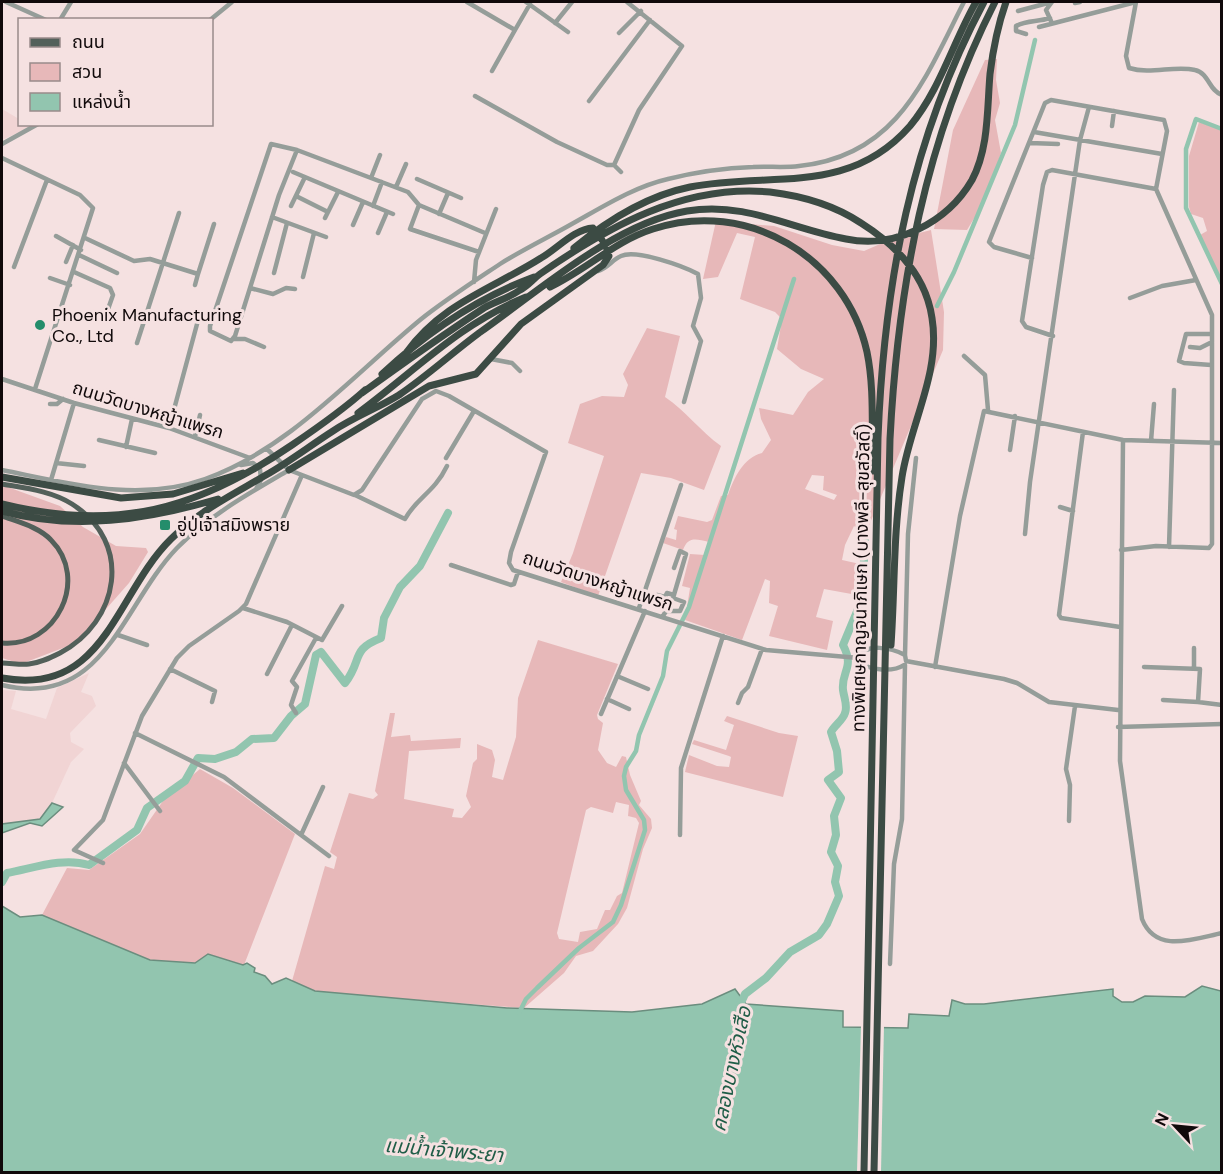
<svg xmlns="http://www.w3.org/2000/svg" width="1223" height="1174" font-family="'DM Sans','Noto Sans Thai',sans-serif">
<rect width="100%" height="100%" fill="#f5e1e1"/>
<!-- built -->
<path fill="#f1d4d4" d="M 2,109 L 19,119 L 20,124 L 35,125 L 2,140 Z
M 89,673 L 81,692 L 92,696 L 96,706 L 70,733 L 71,742 L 84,749 L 71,762 L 52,803 L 40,819 L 2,824 L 2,690 L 16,691 L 11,709 L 46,719 L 57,688 Z"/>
<!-- green -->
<path fill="#e7b8b9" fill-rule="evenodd" d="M 997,59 L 996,80 L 1000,103 L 995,120 L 1001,153 L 984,202 L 967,230 L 934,229 L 953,130 L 985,60 Z
M 1199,122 L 1221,130 L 1221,280 L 1200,235 L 1207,231 L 1203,218 L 1191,214 L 1189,207 L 1189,156 Z
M 716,221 L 774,226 L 832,245 L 864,251 L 887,241 L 931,230 L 944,312 L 943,350 L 865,535 L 854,526 L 845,545 L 842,560 L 869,566 L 868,597 L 824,589 L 816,617 L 833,621 L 827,650 L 769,636 L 778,606 L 769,603 L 770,581 L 765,579 L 742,640 L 685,620 L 690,588 L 682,586 L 690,554 L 705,555 L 709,542 C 696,539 688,536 683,550 L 663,543 L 666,537 L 676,540 L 677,530 L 674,529 L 678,516 L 707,522 L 712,520 L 721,496 L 728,495 C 734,478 743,458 762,453 L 771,440 L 761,419 L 759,408 L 793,415 L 808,392 L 824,379 L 801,369 L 777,349 L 782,319 L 775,312 L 740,299 L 755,237 L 737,233 L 718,277 L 703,279 ZM 812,475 L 824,476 L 823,490 L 837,495 L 834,500 L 805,489 Z
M 647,328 L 680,336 L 665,397 C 686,411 700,431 721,446 L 704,490 L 671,478 L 641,473 L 598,596 L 561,582 L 573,553 L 604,456 L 568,443 L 580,404 L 602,396 L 624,397 L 628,385 L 623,374 Z
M 2,485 L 60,506 L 83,527 L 116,546 L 146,548 L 148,552 L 129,583 L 76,643 L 21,664 L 2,658 Z
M 538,640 L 618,664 L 597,715 L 598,719 L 603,723 L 598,750 L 607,763 L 616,767 L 622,756 L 626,757 L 630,775 L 641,801 L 639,805 L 651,819 L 652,828 L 643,849 L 627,908 L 618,924 L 593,951 L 576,956 L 564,973 L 524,1008 L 315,992 L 292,981 L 325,866 L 334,869 L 337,857 L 330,852 L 349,793 L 373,799 L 378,795 L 375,791 L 390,713 L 395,713 L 391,737 L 410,735 L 411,741 L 461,738 L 460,748 L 409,751 L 404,799 L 454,809 L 452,817 L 462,818 L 471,807 L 466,796 L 473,763 L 477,759 L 477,744 L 492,750 L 495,760 L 492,777 L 503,780 L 516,737 L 518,698 ZM 616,802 L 629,805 L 628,816 L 636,818 L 639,823 L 622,893 L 617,896 L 610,910 L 605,910 L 597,929 L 580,932 L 578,942 L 559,939 L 557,933 L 586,810 L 591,807 L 613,813 Z
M 727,716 L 779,733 L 798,736 L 783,797 L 685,772 L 689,755 L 717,766 L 729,767 L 731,757 L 729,756 L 692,744 L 694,740 L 726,750 L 734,725 L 724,721 Z
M 200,769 L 233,788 L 295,834 L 244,965 L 208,954 L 195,963 L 150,960 L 42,915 L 67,868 L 89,870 L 140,834 L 165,798 Z"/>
<!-- water -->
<path fill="#92c5af" stroke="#6b8d7e" stroke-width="1.5" d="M 52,803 L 63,807 L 42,826 L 30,823 L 2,833 L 2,824 L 40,819 Z
M 2,906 L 20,917 L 42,915 L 150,960 L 195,963 L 208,954 L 243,965 L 247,963 L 255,968 L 254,972 L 265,976 L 272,984 L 286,978 L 315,991 L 507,1008 L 632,1012 L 702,1004 L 735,989 L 746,1004 L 843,1011 L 843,1027 L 908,1028 L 909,1014 L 949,1016 L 952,1000 L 965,1004 L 984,1004 L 1113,989 L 1113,996 L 1122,1002 L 1133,1002 L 1145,996 L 1185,997 L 1202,986 L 1221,991 L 1221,1172 L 2,1172 Z"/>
<!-- pier -->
<path fill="#f5e1e1" d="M 861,1025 L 884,1025 L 881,1172 L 857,1172 Z"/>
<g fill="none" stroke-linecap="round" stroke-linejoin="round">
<!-- canal -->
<path stroke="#92c5af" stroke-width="4.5" d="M 1222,129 L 1196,119 L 1186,149 L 1186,208 L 1222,284
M 937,306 L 954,272 L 1015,125 L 1035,40
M 519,1013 L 526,999 L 537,988 L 579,948 L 613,922 L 621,905 L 645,830 L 644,820 L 626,790 L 624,776 L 626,767 L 636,751 L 639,735 L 663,676 L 667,651 L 689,607 L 794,279"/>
<!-- river -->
<path stroke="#92c5af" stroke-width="8" d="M 2,882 L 7,873 C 34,868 63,857 89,865 L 137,830 L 147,808 L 185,781 L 198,758 L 215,759 L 236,752 L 252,739 L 274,738 L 291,716 L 305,704 L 316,655 L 321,652 L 345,683 C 363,660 350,650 381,638 L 384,618 L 400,587 L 420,566 L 448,513
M 739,1007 L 745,994 L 766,978 L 790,952 L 819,935 L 827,924 L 839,896 L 835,882 L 838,866 L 831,852 L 836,835 L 834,816 L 841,798 L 828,780 L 839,772 L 837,751 L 831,732 C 835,725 843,720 845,713 C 848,705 844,698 843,690 C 841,671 855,668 843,645 L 858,609 L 863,584 L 865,535"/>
<!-- minor -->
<path stroke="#959d99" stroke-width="4.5" d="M 6,2 L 46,20
M 467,2 L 515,30 L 530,4
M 526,2 L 568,32
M 1136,2 L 1126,56 L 1129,68 C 1151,75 1174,65 1195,70 C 1209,73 1209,91 1222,95
M 1075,3 L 1080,2
M 1018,11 L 1048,3
M 60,20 L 71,2
M 210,20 L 232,2
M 1051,21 L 1046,10 L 1052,2
M 555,23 L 572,2
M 1039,27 L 1136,2
M 619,33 L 641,11
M 1026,34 L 1016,31 L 1016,26 C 1026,20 1038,22 1050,18
M 492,71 L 515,30
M 475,96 L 557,142 L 607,165 L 614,165 L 639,110 L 682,46 L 627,2
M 589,101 L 650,20
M 1112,126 L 1114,111
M 1034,132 L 1162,154
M 1030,143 L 1058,144
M 2,144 L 38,124
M 297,150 L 279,195 L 235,336 L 231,341 L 210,331 L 210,326 L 271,144 L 297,150 L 408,192 L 419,205 L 485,233
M 2,158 L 80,195 L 93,208 L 35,389
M 614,165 L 621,172
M 293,172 L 393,214
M 371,178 L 380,155
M 417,179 L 461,198
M 396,187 L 406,164
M 296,196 L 328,212
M 419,205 L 410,229 L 479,252
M 291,206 L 305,177
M 373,206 L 382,182
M 439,214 L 448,193
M 272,217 L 326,237
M 325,218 L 338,192
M 353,225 L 363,202
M 378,233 L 387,212
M 56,236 L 81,250
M 85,238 L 134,261 L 150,259 L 198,274 L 214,224
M 79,255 L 117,273
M 1032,258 L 994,247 L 989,242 L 1045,103 L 1051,100 L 1164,120 L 1167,131 L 1156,189 L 1212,315 L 1212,544 L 1209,548 L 1156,546 L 1121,550
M 66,262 L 73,245
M 14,267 L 47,180
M 598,271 C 608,268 612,260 621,256 C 636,249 683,266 698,274 L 701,298 L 693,326 L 701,341 L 684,402
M 74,272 L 110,288 L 113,295 L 107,312
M 274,273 L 287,223
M 303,277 L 314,233
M 50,278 L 70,285
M 474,282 L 476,260 L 496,209
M 195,285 L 198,274
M 250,288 L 273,294 L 286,288 L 295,289
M 1130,298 L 1162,286 L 1196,280
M 1053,336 L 1026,327 L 1022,321 L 1043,185 L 1047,172 L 1052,170 L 1156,189
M 233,339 L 245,339 L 264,347
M 137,343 L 179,213
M 1190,347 L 1200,348 L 1212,342
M 964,356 L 985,375 L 988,410
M 491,359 L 512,363 L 520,371
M 1211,365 L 1184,363 L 1179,361 L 1186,334 L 1212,334
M 2,379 L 74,403 L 169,428 L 250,458
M 50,404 L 57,404 L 63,399
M 169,428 L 200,313
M 1083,432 L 1059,615 L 1061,618 L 1120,627
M 195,437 L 200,415
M 99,440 L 155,453
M 1123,440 L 1120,761 L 1142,919 C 1156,954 1193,939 1222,933
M 1151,441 L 1154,404
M 126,447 L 132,419
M 267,449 L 289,470 L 354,495 L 362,490 L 422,399 L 436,391 L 449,396 L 546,452 L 511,552 L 509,563 L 513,570 L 766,650 L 859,658
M 1010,450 L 1015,416
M 446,458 L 474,411
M 56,463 L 84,466
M 241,465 L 253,463 L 260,469 L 261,480 L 256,489
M 2,470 C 68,483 138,503 205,479 C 289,449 352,376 420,320 C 445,300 473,282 500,264 C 522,250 547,238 570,225 C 601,208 633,187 668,179 C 696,172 724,168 753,167 C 768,166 784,168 799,166 C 898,156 925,78 964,2
M 51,480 L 74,403
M 355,495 L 405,519 C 417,497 434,493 447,466
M 1060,507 L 1073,511
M 1025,534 L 1030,482 L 1080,140 L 1089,107
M 1169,547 L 1174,390
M 451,565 L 511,585 L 514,584 L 518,572
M 657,595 L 665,597 L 667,593 L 674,595
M 243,608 L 287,622 L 322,640 L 342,606
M 639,608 L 681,485
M 663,616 L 666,611 L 680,611 L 684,602 L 673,598 L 686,554 L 680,551 L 674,568
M 118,635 L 147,645
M 905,655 L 908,534 L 916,458
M 859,658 C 865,642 892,648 905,655 L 906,661 L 1004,679 L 1017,683 L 1049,702 L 1118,710
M 859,658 L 860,662 C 869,671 894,672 904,665
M 935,667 L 960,516 L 984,411 L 1123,440 L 1222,443
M 1144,667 L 1200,669 L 1198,702 L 1222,705
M 1194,668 L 1194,648
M 170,669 L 215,691 L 212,702
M 267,674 L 292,625
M 617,676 L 648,689
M 2,685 C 104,710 122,605 177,548 C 208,516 250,493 289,470
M 607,699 L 629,709
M 1163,700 L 1198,702
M 738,703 L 742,693 L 748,687 L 762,649
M 296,713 L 291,705 L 297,687 L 292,681 L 316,638
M 601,714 L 645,611
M 1118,727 L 1222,724
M 135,733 L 224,777 L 329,856
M 124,763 L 160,811
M 1069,821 L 1070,785 L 1066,769 L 1075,706
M 301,835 L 323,787
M 680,835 L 681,768 L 723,636
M 103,863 L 74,850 L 103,820 L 142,716 L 177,658 L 189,646 L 239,611 L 246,604 L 302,475
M 890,964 L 894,864 L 902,819 L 905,665"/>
<!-- major -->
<path stroke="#53605a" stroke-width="5" d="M 2,484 C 25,488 52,491 72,504 C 134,543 119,622 60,653 C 50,658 40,663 29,664 C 20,665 11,663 2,663
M 2,516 C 18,522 39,527 51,540 C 90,579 56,648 2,643"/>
<!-- highway -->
<path stroke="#3c4b44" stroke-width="7" d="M 574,248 C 608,220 646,196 690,187 C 770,171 848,197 910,126 C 940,90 953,42 976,2
M 550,287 C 586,270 615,241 653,229 C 747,198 846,257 867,352 C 875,391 871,432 873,471
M 406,353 C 442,303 492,289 541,258 C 557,249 574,229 593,228 L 602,240
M 382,374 C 426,333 477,298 534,277
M 362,393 C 402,364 443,335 484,308 C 496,301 509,298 520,290 C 528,286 533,279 540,274 C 609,226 684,184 770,192 C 803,196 834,205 861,223 C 896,245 926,276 932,318 C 941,373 910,424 902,477 C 893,533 895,589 891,645
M 358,413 C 415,371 459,324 526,297
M 289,470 L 429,386 L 476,374 L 521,324 L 603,265 L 609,256 L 607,250
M 2,477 L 121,498 L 173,494 L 243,473
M 2,504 C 116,532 197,510 292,445 C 317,428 343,410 365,390
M 2,511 C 75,531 146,520 218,499
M 2,678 C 105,697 115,594 171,539 C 199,511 232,495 266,475 C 289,462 311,445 333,431 C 354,417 378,408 399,395 C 427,376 452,353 479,333 C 539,291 615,223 687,211 C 745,201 791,229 846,239 C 895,249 947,223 972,180 C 989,148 987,109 990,74 C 993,49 998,25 1006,2
M 864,1172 L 878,438 C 884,283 911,139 984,2
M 874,1172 L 890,439 C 898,285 925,140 995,2"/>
</g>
<!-- markers -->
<g fill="#248d6b" stroke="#f5e1e1" stroke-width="2">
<circle cx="40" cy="325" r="6"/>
<rect x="159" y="519" width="12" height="12" rx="3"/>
</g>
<g text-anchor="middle" stroke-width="6" stroke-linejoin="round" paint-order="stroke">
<!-- poi labels -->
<g font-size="18" fill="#10090a" stroke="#f5e1e1" text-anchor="start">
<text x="52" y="321">Phoenix Manufacturing<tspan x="52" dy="21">Co., Ltd</tspan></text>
<text x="177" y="531">อู่ปู่เจ้าสมิงพราย</text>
</g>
<!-- street labels -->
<g font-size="18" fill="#10090a" stroke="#f5e1e1">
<text transform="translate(148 410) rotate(17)" y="6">ถนนวัดบางหญ้าแพรก</text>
<text transform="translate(861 578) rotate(-89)" y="6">ทางพิเศษกาญจนาภิเษก (บางพลี-สุขสวัสดิ์)</text>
<text transform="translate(598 581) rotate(18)" y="6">ถนนวัดบางหญ้าแพรก</text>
</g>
<!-- water labels -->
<g font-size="20" font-style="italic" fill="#1f5d47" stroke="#f5e1e1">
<text transform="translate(731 1069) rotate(-78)" y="7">คลองบางหัวเสือ</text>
<text transform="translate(444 1150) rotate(5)" y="7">แม่น้ำเจ้าพระยา</text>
</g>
</g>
<!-- border -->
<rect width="1223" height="1174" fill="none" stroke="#10090a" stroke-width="6"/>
<!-- legend -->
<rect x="18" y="18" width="195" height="108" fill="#f5e1e1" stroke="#998b8b" stroke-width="1.5"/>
<rect x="30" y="38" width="30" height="9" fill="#53605a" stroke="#998b8b" stroke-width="1.5"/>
<text x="72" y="48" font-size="18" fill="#10090a">ถนน</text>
<rect x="30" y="63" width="30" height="18" fill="#e7b8b9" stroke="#998b8b" stroke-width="1.5"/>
<text x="72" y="78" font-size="18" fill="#10090a">สวน</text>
<rect x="30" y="93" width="30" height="18" fill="#92c5af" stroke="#998b8b" stroke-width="1.5"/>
<text x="72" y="108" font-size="18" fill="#10090a">แหล่งน้ำ</text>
<!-- north arrow -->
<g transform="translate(1175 1126) rotate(296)" stroke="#f5e1e1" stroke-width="4.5" paint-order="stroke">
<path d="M0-4.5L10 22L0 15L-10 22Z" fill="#10090a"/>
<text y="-9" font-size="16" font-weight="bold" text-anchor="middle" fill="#10090a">N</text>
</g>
</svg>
